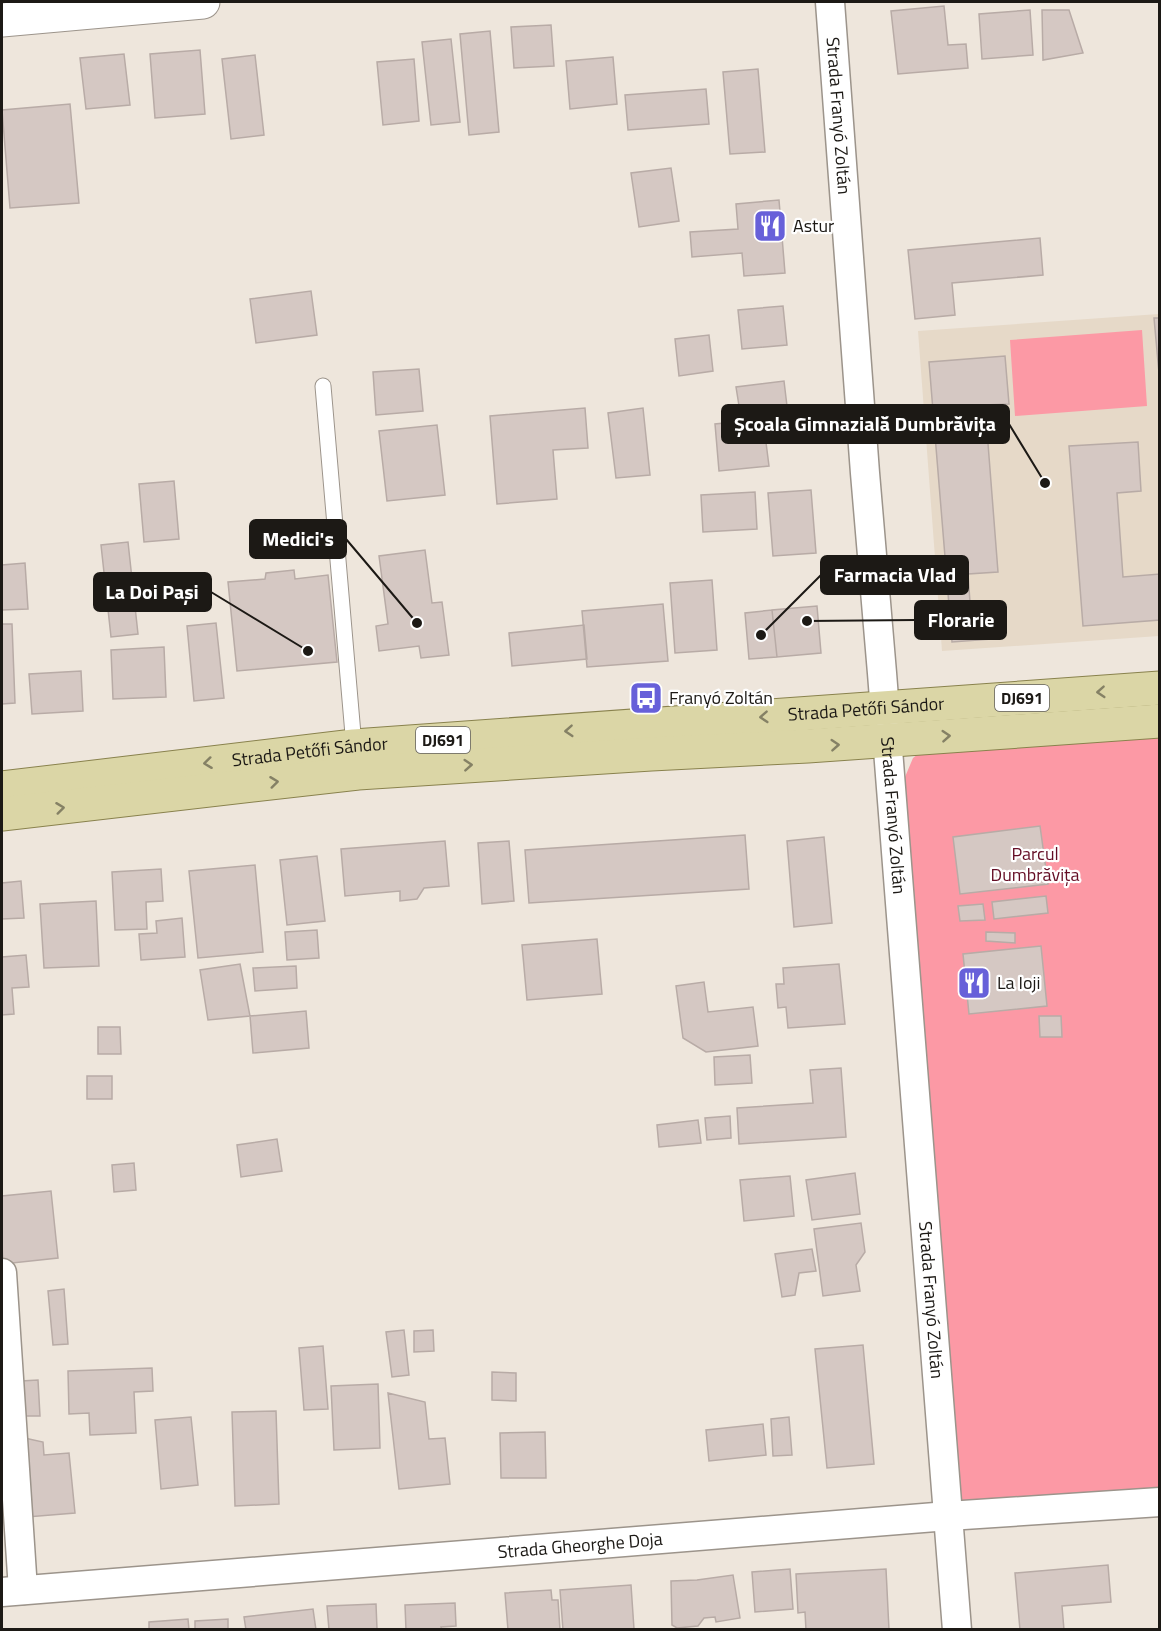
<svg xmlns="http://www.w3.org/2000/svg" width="1161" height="1631" font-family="'Titillium Web',sans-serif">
<rect width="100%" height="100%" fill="#eee6dc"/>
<!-- built -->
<path fill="#e6d9c8" d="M 1159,314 L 1159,636 L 942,651 L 918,331 Z"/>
<!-- green -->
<path fill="#fc99a5" d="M 1142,330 L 1147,406 L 1015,416 L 1010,340 Z
M 1159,730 L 1159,1502 L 948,1516 L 905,777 L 913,758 L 928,746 Z"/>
<!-- building -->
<path fill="#d5c8c3" stroke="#b8aba6" stroke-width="1.5" d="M 944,6 L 948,45 L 966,44 L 968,68 L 898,74 L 891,11 Z
M 1030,10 L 1033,55 L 982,59 L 979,14 Z
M 1042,10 L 1069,10 L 1083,53 L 1043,60 Z
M 551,25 L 554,66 L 514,68 L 511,27 Z
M 490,31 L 499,132 L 469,135 L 460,34 Z
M 451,39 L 460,122 L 431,125 L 422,42 Z
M 200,50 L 205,114 L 155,118 L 150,54 Z
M 124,54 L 130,105 L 86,109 L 80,58 Z
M 255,55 L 264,135 L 231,139 L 222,59 Z
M 613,57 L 617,104 L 570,109 L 566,61 Z
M 414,59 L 419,121 L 383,125 L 377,62 Z
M 758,69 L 765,152 L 730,154 L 723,72 Z
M 706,89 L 709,124 L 628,130 L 625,95 Z
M 70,104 L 79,203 L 10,208 L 2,110 Z
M 671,168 L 679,221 L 639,227 L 631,173 Z
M 779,200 L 785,273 L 744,276 L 742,253 L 692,257 L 690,232 L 738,229 L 736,204 Z
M 1040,238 L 1043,275 L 952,283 L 955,315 L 915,319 L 908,250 Z
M 311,291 L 317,335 L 256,343 L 250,299 Z
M 783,306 L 787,345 L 742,349 L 738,310 Z
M 1154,318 L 1160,318 L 1160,384 Z
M 709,335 L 713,371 L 679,376 L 675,339 Z
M 1005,356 L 1009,404 L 985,405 L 998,572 L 968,574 L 970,602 L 987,601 L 991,639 L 952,642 L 929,362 Z
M 419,369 L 423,411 L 376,415 L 373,372 Z
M 784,381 L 787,406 L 740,412 L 736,387 Z
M 585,408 L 588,448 L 553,450 L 557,499 L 497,504 L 490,416 Z
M 643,408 L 650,475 L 616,478 L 608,413 Z
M 763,419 L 769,466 L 719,471 L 715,424 Z
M 437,425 L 445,495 L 387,501 L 379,431 Z
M 1138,442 L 1141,491 L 1117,493 L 1123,577 L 1160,574 L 1160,620 L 1083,626 L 1069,446 Z
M 174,481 L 179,539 L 144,542 L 139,484 Z
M 811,490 L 816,553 L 773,556 L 768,493 Z
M 755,492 L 757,529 L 703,532 L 701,495 Z
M 128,542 L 138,634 L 111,637 L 101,545 Z
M 425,550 L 432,603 L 442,602 L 449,655 L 421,658 L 419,646 L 379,651 L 376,626 L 388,624 L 379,556 Z
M 25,563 L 28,609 L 2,610 L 2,565 Z
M 294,570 L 295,579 L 328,575 L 337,662 L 237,671 L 228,582 L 265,579 L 266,573 Z
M 712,580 L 717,650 L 675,653 L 670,583 Z
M 663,604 L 668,661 L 587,667 L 582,611 Z
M 817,606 L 821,653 L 777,657 L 772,610 Z
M 772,610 L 777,657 L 749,659 L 745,613 Z
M 216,623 L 224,698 L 194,701 L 187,626 Z
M 2,624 L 12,624 L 15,703 L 2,704 Z
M 584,625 L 587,659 L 512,666 L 509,633 Z
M 164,647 L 166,697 L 113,699 L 111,650 Z
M 81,671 L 83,711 L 32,714 L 29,674 Z
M 1040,826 L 1048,884 L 960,894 L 953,837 Z
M 745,835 L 749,889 L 529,903 L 525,850 Z
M 824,837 L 832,923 L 794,927 L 787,841 Z
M 445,841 L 449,886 L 424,888 L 417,899 L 400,901 L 400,891 L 345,896 L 341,849 Z
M 509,841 L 514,901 L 482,904 L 478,843 Z
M 317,856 L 325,921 L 287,925 L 280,860 Z
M 255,865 L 263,952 L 198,958 L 189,871 Z
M 161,869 L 163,901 L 146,902 L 147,929 L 115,930 L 112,872 Z
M 21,881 L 24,918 L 2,919 L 2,883 Z
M 1046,896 L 1048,913 L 994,919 L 992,902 Z
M 96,901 L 99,966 L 44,968 L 40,904 Z
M 983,904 L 985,920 L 960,921 L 958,906 Z
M 182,918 L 185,957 L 141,960 L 139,934 L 157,933 L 156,921 Z
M 317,930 L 319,958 L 287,960 L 285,932 Z
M 986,932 L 1015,933 L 1015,943 L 986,941 Z
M 597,939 L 602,994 L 527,1000 L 522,945 Z
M 1041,946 L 1047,1006 L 969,1014 L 963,954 Z
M 26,955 L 29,987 L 12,988 L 14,1014 L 2,1015 L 2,957 Z
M 240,964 L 250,1016 L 208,1020 L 200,970 Z
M 839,964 L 845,1024 L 788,1028 L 786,1007 L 778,1008 L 776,984 L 784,984 L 783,968 Z
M 296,966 L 297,988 L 255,991 L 253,968 Z
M 704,982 L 708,1012 L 753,1007 L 758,1046 L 706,1052 L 683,1038 L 676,986 Z
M 306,1011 L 309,1048 L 253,1053 L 250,1016 Z
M 1039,1016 L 1061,1016 L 1062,1037 L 1040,1037 Z
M 98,1027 L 120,1027 L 121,1054 L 98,1054 Z
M 750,1055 L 752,1083 L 715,1085 L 714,1057 Z
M 841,1068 L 846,1137 L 739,1144 L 737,1108 L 813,1103 L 810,1070 Z
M 87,1076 L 112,1076 L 112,1099 L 87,1099 Z
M 730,1116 L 731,1138 L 707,1140 L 705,1118 Z
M 698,1120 L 701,1143 L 659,1147 L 657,1125 Z
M 277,1139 L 282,1171 L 241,1177 L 237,1145 Z
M 134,1163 L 136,1190 L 114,1192 L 112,1165 Z
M 855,1173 L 860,1214 L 812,1220 L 806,1180 Z
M 790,1176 L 794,1216 L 744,1221 L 740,1180 Z
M 51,1191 L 58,1258 L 3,1264 L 2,1245 L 2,1196 Z
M 861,1223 L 865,1252 L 856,1265 L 860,1291 L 823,1296 L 814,1229 Z
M 812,1249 L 816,1271 L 799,1273 L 795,1295 L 782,1297 L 775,1254 Z
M 64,1289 L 68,1344 L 53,1345 L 48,1291 Z
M 404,1330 L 409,1375 L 392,1377 L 386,1332 Z
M 433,1330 L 434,1351 L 414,1352 L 414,1331 Z
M 863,1345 L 874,1464 L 827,1468 L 815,1349 Z
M 323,1346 L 328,1409 L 304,1410 L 299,1348 Z
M 152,1368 L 153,1391 L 134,1392 L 136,1433 L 90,1435 L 89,1413 L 69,1414 L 68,1371 Z
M 492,1372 L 516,1373 L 516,1401 L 492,1400 Z
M 38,1380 L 40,1416 L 22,1416 L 21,1381 Z
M 378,1384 L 380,1448 L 334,1450 L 331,1386 Z
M 388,1393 L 425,1402 L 429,1439 L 445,1438 L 450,1484 L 399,1489 Z
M 276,1411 L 279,1504 L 235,1506 L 232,1412 Z
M 191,1417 L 198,1485 L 161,1489 L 155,1420 Z
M 789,1417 L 792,1455 L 773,1456 L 771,1419 Z
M 763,1424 L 766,1455 L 709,1461 L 706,1430 Z
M 545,1432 L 546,1478 L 501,1478 L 500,1433 Z
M 20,1437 L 43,1442 L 44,1455 L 69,1453 L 75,1513 L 27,1517 Z
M 1108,1565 L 1111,1602 L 1062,1606 L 1064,1630 L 1020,1630 L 1015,1573 Z
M 790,1569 L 793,1609 L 755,1612 L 752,1572 Z
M 886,1569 L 889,1630 L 806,1630 L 805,1612 L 798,1613 L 796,1574 Z
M 733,1575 L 740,1618 L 716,1622 L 715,1617 L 704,1618 L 698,1626 L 677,1628 L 672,1625 L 671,1581 L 697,1580 Z
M 631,1585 L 634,1629 L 563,1630 L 560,1590 Z
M 551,1590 L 552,1600 L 558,1600 L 560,1630 L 508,1630 L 505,1593 Z
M 455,1603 L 456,1626 L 441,1627 L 442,1630 L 406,1630 L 405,1605 Z
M 376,1604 L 377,1629 L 329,1630 L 327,1606 Z
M 313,1609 L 316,1630 L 246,1630 L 244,1617 Z
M 188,1619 L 189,1630 L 149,1630 L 149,1622 Z
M 228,1619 L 228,1630 L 195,1630 L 195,1621 Z"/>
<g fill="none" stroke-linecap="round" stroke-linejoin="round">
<!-- service casing -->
<g stroke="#9c948b" stroke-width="17">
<path id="service" d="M 323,386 L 354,746"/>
</g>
<!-- minor casing -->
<g stroke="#9c948b" stroke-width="31">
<g id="minor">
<path id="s1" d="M 830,2 L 865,473 L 882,673 L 957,1630"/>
<path d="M 2,1273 L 23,1590"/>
<path id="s2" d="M 2,1592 L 948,1516 L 1160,1502"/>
</g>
</g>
<!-- tertiary casing -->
<g stroke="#9c948b" stroke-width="35">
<path id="tertiary" d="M 2,20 L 203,2"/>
</g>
<!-- primary casing -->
<g stroke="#89824d" stroke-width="35">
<g id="primary">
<path id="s3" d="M 2,788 L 354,746 L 1160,688"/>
<path d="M 2,814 L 358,773 L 651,754 L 808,746 L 1160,721"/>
</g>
</g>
<!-- service -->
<use href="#service" stroke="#fff" stroke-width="15"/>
<!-- minor -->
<use href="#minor" stroke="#fff" stroke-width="28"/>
<!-- tertiary -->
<use href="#tertiary" stroke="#fff" stroke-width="33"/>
<!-- primary -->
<use href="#primary" stroke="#dbd6a6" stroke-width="33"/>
</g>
<!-- one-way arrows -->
<defs><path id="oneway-chevron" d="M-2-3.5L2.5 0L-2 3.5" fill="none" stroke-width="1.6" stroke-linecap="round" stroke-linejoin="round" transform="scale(1.5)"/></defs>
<g stroke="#858165">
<use href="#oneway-chevron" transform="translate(1101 692) rotate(176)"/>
<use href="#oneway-chevron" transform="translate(764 717) rotate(176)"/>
<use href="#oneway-chevron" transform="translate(569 731) rotate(176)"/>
<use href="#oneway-chevron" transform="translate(946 736) rotate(-4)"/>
<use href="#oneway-chevron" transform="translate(835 745) rotate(-4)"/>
<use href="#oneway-chevron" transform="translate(208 763) rotate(173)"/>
<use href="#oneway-chevron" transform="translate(468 765) rotate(-4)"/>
<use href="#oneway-chevron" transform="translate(274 782) rotate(-7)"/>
<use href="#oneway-chevron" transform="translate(60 808) rotate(-7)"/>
</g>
<!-- icons -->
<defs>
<g id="restaurant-square" transform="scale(1.725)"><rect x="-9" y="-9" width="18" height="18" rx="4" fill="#6760d9" stroke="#fff"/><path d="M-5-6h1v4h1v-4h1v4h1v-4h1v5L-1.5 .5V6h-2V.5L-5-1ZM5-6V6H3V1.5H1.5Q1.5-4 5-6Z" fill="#fff"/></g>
<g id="bus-square" transform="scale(1.725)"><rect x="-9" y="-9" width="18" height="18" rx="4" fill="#6760d9" stroke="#fff"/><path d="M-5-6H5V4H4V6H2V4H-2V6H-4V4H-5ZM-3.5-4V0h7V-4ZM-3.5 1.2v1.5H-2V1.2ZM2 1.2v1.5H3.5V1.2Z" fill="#fff"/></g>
</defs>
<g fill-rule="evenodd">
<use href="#restaurant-square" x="770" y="226"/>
<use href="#bus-square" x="646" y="698"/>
<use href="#restaurant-square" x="974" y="983"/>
</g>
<g text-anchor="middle" stroke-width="4.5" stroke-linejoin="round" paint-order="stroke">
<!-- shield labels -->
<g fill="#fff" stroke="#605e5b" stroke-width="1.5">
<rect x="995" y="685" width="54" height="26" rx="4.5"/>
<rect x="416" y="727" width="54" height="26" rx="4.5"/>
</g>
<g font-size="16" font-weight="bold" fill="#1c1915">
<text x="1022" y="704">DJ691</text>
<text x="443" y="746">DJ691</text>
</g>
<!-- street labels -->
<g font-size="18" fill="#1c1915" stroke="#fff">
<text dy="6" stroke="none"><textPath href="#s1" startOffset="114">Strada Franyó Zoltán</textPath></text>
<text dy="6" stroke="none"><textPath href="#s3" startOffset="868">Strada Petőfi Sándor</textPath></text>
<text dy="6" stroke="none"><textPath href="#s3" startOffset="310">Strada Petőfi Sándor</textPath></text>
<text dy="6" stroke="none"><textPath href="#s1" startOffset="816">Strada Franyó Zoltán</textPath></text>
<text dy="6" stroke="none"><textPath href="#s1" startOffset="1302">Strada Franyó Zoltán</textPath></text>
<text dy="6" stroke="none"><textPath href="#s2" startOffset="580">Strada Gheorghe Doja</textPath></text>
</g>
<!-- poi labels -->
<g font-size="18" fill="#1c1915" stroke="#fff" text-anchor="start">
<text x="793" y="232">Astur</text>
<text x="669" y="704">Franyó Zoltán</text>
<text x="997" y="989">La Ioji</text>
</g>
<!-- park labels -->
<g font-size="18" fill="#640c24" stroke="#fff">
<text x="1035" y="860">Parcul<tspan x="1035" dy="21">Dumbrăvița</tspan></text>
</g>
</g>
<!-- callouts -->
<path fill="none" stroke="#1c1915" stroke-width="2" d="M1045 483L1009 424M417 623L346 539M761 635L821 575M308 651L211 592M807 621L915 620"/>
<g fill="#1c1915" stroke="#fff" stroke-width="2">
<circle cx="1045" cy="483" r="6"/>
<circle cx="417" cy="623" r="6"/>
<circle cx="761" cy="635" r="6"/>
<circle cx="308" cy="651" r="6"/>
<circle cx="807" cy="621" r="6"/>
</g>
<g fill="#1c1915" stroke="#1c1915" stroke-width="2">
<rect x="722" y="405" width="287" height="38" rx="6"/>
<rect x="250" y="520" width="96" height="38" rx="6"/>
<rect x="821" y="556" width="147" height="38" rx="6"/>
<rect x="94" y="573" width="117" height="38" rx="6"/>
<rect x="915" y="601" width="91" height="38" rx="6"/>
</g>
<g font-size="20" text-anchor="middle" font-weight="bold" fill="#fff">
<text x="865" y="431">Școala Gimnazială Dumbrăvița</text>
<text x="298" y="546">Medici's</text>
<text x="895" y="582">Farmacia Vlad</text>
<text x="152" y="599">La Doi Pași</text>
<text x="961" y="627">Florarie</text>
</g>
<!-- border -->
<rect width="1161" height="1631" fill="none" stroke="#1c1915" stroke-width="6"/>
</svg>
